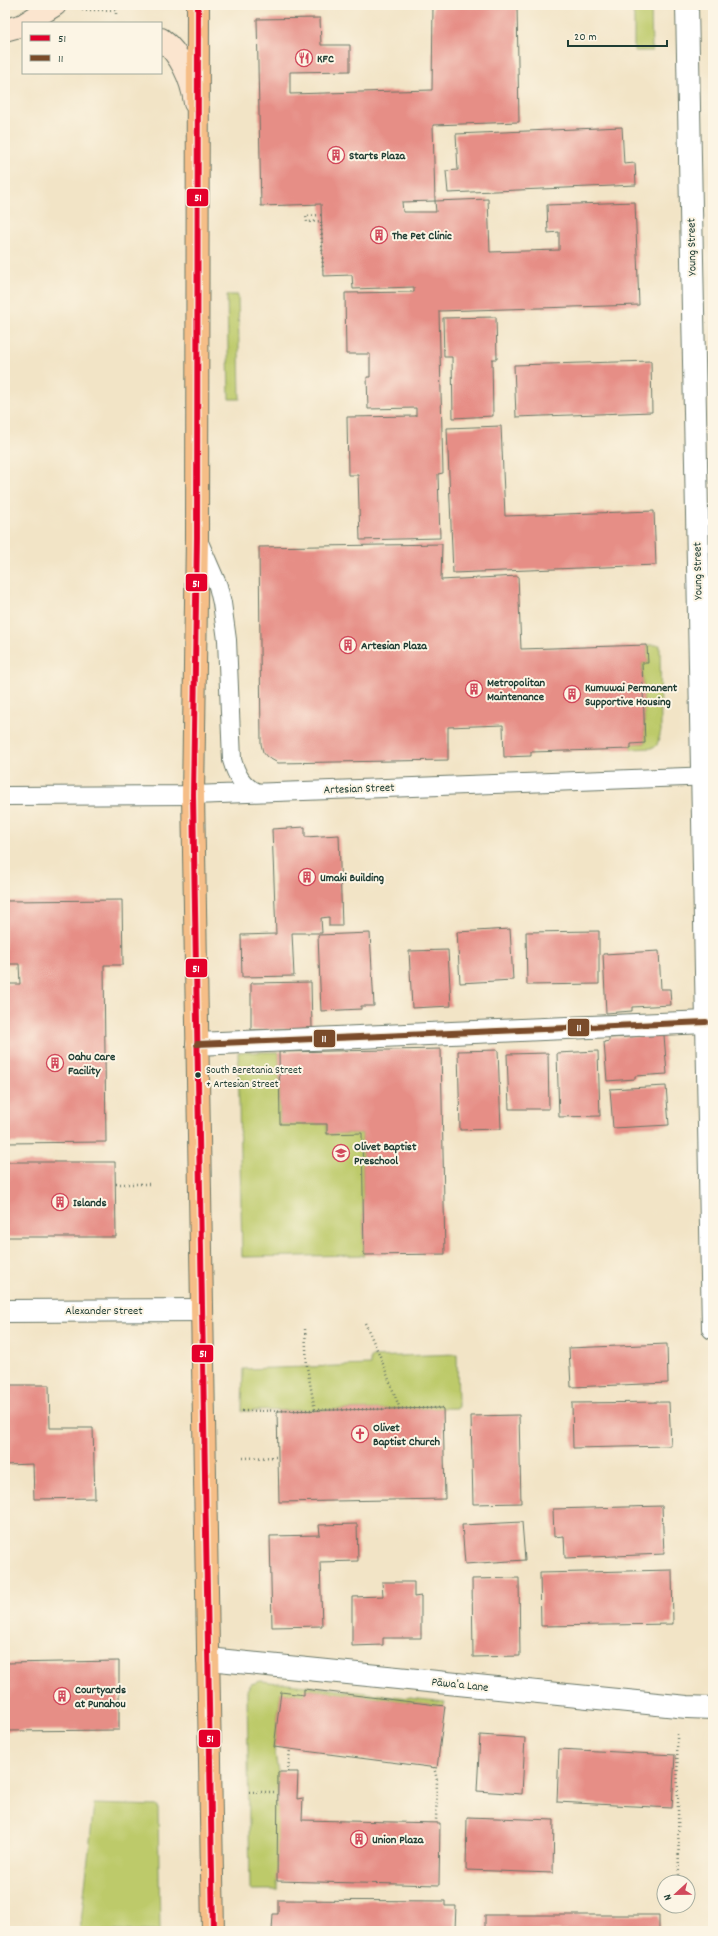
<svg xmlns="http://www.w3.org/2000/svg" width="718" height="1936" font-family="Dekko,sans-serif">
<rect width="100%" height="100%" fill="#fcf5e5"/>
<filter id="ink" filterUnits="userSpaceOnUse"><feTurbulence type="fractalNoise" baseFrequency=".025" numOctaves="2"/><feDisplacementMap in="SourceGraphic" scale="8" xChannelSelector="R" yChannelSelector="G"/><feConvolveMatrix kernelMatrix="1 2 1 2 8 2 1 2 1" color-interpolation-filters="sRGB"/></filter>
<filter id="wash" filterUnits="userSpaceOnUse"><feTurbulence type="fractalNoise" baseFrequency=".012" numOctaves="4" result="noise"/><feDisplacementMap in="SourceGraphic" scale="16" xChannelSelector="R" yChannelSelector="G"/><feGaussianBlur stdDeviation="0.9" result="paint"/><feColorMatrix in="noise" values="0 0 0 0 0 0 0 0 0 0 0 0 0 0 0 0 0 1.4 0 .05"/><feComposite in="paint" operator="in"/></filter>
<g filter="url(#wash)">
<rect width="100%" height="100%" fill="#f2e4c6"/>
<!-- green -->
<path fill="#bdca6b" stroke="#6e8450" d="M 631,5 L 651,5 L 652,51 L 634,51 L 634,16 Z
M 227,295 L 238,295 L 240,399 L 229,399 Z
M 647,645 L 660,645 L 661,731 L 657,745 L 654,748 L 631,749 L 631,744 L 645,743 L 642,663 L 648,663 Z
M 238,1052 L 279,1052 L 280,1124 L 327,1124 L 327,1134 L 362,1133 L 364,1255 L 242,1257 Z
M 457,1354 L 458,1408 L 242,1411 L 243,1369 L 370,1365 L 370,1357 Z
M 261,1681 L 445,1702 L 444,1706 L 305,1689 L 304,1695 L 281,1692 L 274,1747 L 278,1772 L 277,1807 L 279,1808 L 277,1890 L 250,1890 L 247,1691 L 251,1684 Z
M 94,1804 L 158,1806 L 160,1931 L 80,1931 Z"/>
<g id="blocks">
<!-- building -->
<path fill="#e68e86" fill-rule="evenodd" d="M 433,5 L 517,5 L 519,122 L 433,125 L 435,201 L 488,199 L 490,252 L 559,250 L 559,232 L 548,233 L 547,205 L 635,202 L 639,305 L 439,311 L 443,473 L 438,474 L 440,538 L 360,540 L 358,475 L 348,475 L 347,417 L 416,416 L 416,408 L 368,409 L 367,377 L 370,377 L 370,354 L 346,354 L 345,293 L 414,292 L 414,287 L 353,289 L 352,275 L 323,276 L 321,204 L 261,206 L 257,19 L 320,18 L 321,45 L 350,45 L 350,71 L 290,72 L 290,94 L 432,90 ZM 435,201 L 436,212 L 403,212 L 402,202 Z
M 622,127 L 624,164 L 635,163 L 636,185 L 448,193 L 446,171 L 458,170 L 456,134 Z
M 496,317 L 497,359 L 492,359 L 493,416 L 453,418 L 452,357 L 444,357 L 443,318 Z
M 651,361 L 652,412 L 516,417 L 514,365 Z
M 501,426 L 505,516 L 654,511 L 656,565 L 453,573 L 447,428 Z
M 442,544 L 441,580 L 518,576 L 521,649 L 647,645 L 648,663 L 642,663 L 645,743 L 631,744 L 631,749 L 531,752 L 531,756 L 504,757 L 503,725 L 448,727 L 448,760 L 278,763 L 267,757 L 263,752 L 261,744 L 259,547 Z
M 305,827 L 305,837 L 339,835 L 342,926 L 329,926 L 329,917 L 321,918 L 322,933 L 292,933 L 294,976 L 242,977 L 241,935 L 276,934 L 272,829 Z
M 122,900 L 123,965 L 104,965 L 106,1142 L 5,1143 L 5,984 L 20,984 L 19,964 L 5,964 L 5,901 Z
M 510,929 L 513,980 L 460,983 L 457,932 Z
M 599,931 L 599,984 L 527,985 L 526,932 Z
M 370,933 L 374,1006 L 361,1006 L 361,1009 L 321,1011 L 318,935 Z
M 448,950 L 451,1006 L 412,1008 L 409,951 Z
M 659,951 L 661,989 L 670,989 L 671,1005 L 632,1007 L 632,1011 L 606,1013 L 603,954 Z
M 311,982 L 312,1028 L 251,1030 L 251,983 Z
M 664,1035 L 667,1074 L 635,1076 L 635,1079 L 607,1081 L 604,1042 L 609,1041 L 609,1038 Z
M 441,1049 L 445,1254 L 364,1255 L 362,1133 L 327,1134 L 327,1124 L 280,1124 L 279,1052 Z
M 498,1050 L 501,1129 L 460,1130 L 458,1051 Z
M 598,1051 L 600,1116 L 559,1117 L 557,1053 Z
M 548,1053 L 549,1109 L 509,1109 L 507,1054 Z
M 666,1086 L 669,1125 L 613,1128 L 610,1089 Z
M 5,1162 L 115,1162 L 116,1237 L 5,1237 Z
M 667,1344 L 668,1383 L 571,1387 L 569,1348 Z
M 5,1385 L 49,1385 L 50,1428 L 93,1428 L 95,1498 L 34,1499 L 33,1464 L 5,1465 Z
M 669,1402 L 671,1446 L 573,1448 L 572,1403 Z
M 443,1408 L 445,1499 L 279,1502 L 277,1411 Z
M 519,1415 L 521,1503 L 473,1504 L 471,1416 Z
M 662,1506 L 664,1554 L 565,1558 L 564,1536 L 554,1537 L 553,1509 Z
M 522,1522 L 525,1560 L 465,1564 L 462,1525 Z
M 357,1524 L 358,1561 L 320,1562 L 322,1626 L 272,1627 L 270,1536 L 320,1535 L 319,1525 Z
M 672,1570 L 673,1624 L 541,1626 L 540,1573 Z
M 519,1578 L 520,1656 L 473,1657 L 472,1579 Z
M 382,1582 L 414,1582 L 414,1597 L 421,1596 L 421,1638 L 383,1638 L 383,1645 L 352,1646 L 352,1597 L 383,1596 Z
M 119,1661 L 119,1730 L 5,1731 L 5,1663 Z
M 304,1689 L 445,1706 L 437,1768 L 274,1747 L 281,1692 L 304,1695 Z
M 480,1735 L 525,1738 L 522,1794 L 477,1791 Z
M 559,1749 L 675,1755 L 672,1808 L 557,1802 Z
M 278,1772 L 298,1772 L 297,1799 L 303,1798 L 302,1820 L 440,1823 L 439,1885 L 277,1881 Z
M 467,1817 L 554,1820 L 553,1873 L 466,1870 Z
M 278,1900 L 445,1901 L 445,1906 L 456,1906 L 455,1929 L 451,1929 L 451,1931 L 272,1931 L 273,1914 L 278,1914 Z
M 485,1915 L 659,1915 L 659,1931 L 485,1931 Z"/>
</g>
</g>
<g filter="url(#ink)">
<use href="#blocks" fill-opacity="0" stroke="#697767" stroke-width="1"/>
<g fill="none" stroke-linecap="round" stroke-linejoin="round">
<!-- lane casing -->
<g stroke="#697767" stroke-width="20">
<path id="lane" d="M 198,540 L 218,586 L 222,603 L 227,640 L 232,760 C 236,774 242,786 256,792
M 5,796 L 193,795 L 713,776"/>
</g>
<!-- street casing -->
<g stroke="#697767" stroke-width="24">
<path id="street" d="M 687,5 L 713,1328
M 197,1044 L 706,1022
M 5,1311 L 202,1310
M 208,1659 L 687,1707 L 713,1708"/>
</g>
<!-- secondary casing -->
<g stroke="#697767" stroke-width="24">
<path id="secondary" d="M 26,23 L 55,5
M 5,30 L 23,25
M 161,39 C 180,53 192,80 195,103"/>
</g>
<!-- primary casing -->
<g stroke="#697767" stroke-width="24">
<path id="primary" d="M 198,5 L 197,537 L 193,795 L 213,1931"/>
</g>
<!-- path -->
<path stroke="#697767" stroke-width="2.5" stroke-dasharray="1 3" stroke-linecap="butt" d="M 116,5 L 116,15
M 82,10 L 116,10
M 321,215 L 306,216 L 307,222 L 321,221 L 323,270
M 116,1184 L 150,1184
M 365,1323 L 380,1356 L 400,1409
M 305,1329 L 307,1367 L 315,1410
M 242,1411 L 443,1408
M 243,1458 L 278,1457
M 677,1734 L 679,1882
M 434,1767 L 437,1780 L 436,1823
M 288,1772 L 290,1749
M 249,1792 L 277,1792"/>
<!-- lane -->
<use href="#lane" stroke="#fff" stroke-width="18"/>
<!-- street -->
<use href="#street" stroke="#fff" stroke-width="22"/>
<!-- secondary -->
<use href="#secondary" stroke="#fbe5cf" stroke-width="22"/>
<!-- primary -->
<use href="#primary" stroke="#f6be87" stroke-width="22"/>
<!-- bus-1 casing -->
<g stroke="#fcf5e5" stroke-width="9">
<path id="bus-1" d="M 198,5 L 197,537 L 193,795 L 213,1931"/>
</g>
<!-- bus-2 casing -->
<g stroke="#fcf5e5" stroke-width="9">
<path id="bus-2" d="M 197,1044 L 706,1022"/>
</g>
<!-- bus-1 -->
<use href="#bus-1" stroke="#e4002b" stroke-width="6"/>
<!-- bus-2 -->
<use href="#bus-2" stroke="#7a4b2a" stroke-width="6"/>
</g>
</g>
<!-- icons -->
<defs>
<g id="restaurant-ring" transform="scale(0.9)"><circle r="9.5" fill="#fcf5e5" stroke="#d1495b" stroke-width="1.5"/><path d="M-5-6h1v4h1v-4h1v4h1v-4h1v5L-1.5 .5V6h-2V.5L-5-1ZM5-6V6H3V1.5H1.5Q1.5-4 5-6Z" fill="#d1495b"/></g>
<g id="building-ring" transform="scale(0.9)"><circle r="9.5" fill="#fcf5e5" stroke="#d1495b" stroke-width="1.5"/><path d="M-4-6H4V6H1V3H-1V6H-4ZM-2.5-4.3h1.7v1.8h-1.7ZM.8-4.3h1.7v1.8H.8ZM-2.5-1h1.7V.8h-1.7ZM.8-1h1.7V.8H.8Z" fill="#d1495b"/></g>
<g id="school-ring" transform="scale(0.9)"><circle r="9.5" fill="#fcf5e5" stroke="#d1495b" stroke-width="1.5"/><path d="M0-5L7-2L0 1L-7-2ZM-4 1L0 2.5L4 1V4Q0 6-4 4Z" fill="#d1495b"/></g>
<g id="church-ring" transform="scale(0.9)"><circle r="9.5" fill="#fcf5e5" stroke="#d1495b" stroke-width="1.5"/><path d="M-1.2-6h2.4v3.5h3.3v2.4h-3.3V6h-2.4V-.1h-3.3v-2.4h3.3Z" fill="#d1495b"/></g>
</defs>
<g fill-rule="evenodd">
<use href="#restaurant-ring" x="304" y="58"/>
<use href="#building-ring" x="336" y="155"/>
<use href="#building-ring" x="379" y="235"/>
<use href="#building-ring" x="348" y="645"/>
<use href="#building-ring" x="474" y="689"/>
<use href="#building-ring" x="572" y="694"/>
<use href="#building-ring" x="307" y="877"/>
<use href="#building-ring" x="55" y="1063"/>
<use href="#school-ring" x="341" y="1153"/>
<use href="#building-ring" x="60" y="1202"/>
<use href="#church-ring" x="360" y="1434"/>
<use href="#building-ring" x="62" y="1696"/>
<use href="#building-ring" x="359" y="1839"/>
</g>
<!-- markers -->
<circle fill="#1f3d34" stroke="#fcf5e5" stroke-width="1.5" cx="198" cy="1075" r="3.5"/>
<g text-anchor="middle" stroke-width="4" stroke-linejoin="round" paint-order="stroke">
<!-- bus labels -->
<g font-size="11" fill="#1f3d34" stroke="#fcf5e5" text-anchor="start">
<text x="206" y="1073">South Beretania Street<tspan x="206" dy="14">+ Artesian Street</tspan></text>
</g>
<!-- poi labels -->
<g font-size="12" font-weight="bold" fill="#1f3d34" stroke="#fcf5e5" text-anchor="start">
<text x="317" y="62">KFC</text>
<text x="349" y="159">Starts Plaza</text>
<text x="392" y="239">The Pet Clinic</text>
<text x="361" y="649">Artesian Plaza</text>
<text x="487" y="686">Metropolitan<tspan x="487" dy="14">Maintenance</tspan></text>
<text x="585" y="691">Kumuwai Permanent<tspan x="585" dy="14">Supportive Housing</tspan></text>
<text x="320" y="881">Umaki Building</text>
<text x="68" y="1060">Oahu Care<tspan x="68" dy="14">Facility</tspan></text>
<text x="354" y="1150">Olivet Baptist<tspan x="354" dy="14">Preschool</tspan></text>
<text x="73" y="1206">Islands</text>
<text x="373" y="1431">Olivet<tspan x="373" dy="14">Baptist Church</tspan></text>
<text x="75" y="1693">Courtyards<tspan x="75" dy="14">at Punahou</tspan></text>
<text x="372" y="1843">Union Plaza</text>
</g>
<!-- street labels -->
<g font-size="12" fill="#1f3d34" stroke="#fcf5e5">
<text transform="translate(691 247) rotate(-91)" y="4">Young Street</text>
<text transform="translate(697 571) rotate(-91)" y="4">Young Street</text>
<text transform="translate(359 788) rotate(-2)" y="4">Artesian Street</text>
<text x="104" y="1314">Alexander Street</text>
<text transform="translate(460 1684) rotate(6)" y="4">Pāwaʻa Lane</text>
</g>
</g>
<g stroke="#fcf5e5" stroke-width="1.5">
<rect x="186" y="188" width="23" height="19" rx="4" fill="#e4002b"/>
<rect x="185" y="573" width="23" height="19" rx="4" fill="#e4002b"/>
<rect x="185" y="958" width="23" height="20" rx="4" fill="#e4002b"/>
<rect x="567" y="1018" width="23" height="19" rx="4" fill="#7a4b2a"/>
<rect x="313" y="1029" width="23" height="19" rx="4" fill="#7a4b2a"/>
<rect x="191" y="1344" width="23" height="19" rx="4" fill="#e4002b"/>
<rect x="198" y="1729" width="23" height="19" rx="4" fill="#e4002b"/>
</g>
<g font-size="11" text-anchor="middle" font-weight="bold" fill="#fff">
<text x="198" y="201">51</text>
<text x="196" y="587">51</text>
<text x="196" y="972">51</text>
<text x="579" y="1031">11</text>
<text x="324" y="1042">11</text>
<text x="203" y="1357">51</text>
<text x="210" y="1742">51</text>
</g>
<!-- margin -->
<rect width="718" height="1936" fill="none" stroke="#fcf5e5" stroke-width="20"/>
<!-- legend -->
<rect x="22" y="22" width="140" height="52" fill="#fcf5e5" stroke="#a4ab9e"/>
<rect x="30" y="35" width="20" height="6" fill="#e4002b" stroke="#a4ab9e"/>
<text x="58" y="42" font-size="12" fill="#1f3d34">51</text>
<rect x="30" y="55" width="20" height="6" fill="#7a4b2a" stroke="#a4ab9e"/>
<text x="58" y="62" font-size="12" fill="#1f3d34">11</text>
<!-- north arrow -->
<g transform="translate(676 1894) rotate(248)"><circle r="19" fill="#fcf5e5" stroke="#a4ab9e"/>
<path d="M0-3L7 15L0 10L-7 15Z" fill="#d1495b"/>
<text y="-6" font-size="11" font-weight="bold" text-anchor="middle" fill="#1f3d34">N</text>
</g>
<!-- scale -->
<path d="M568 40v6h99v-6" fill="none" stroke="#1f3d34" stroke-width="2"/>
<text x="574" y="40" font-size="12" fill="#1f3d34" stroke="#fcf5e5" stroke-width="3" paint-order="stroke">20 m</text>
</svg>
